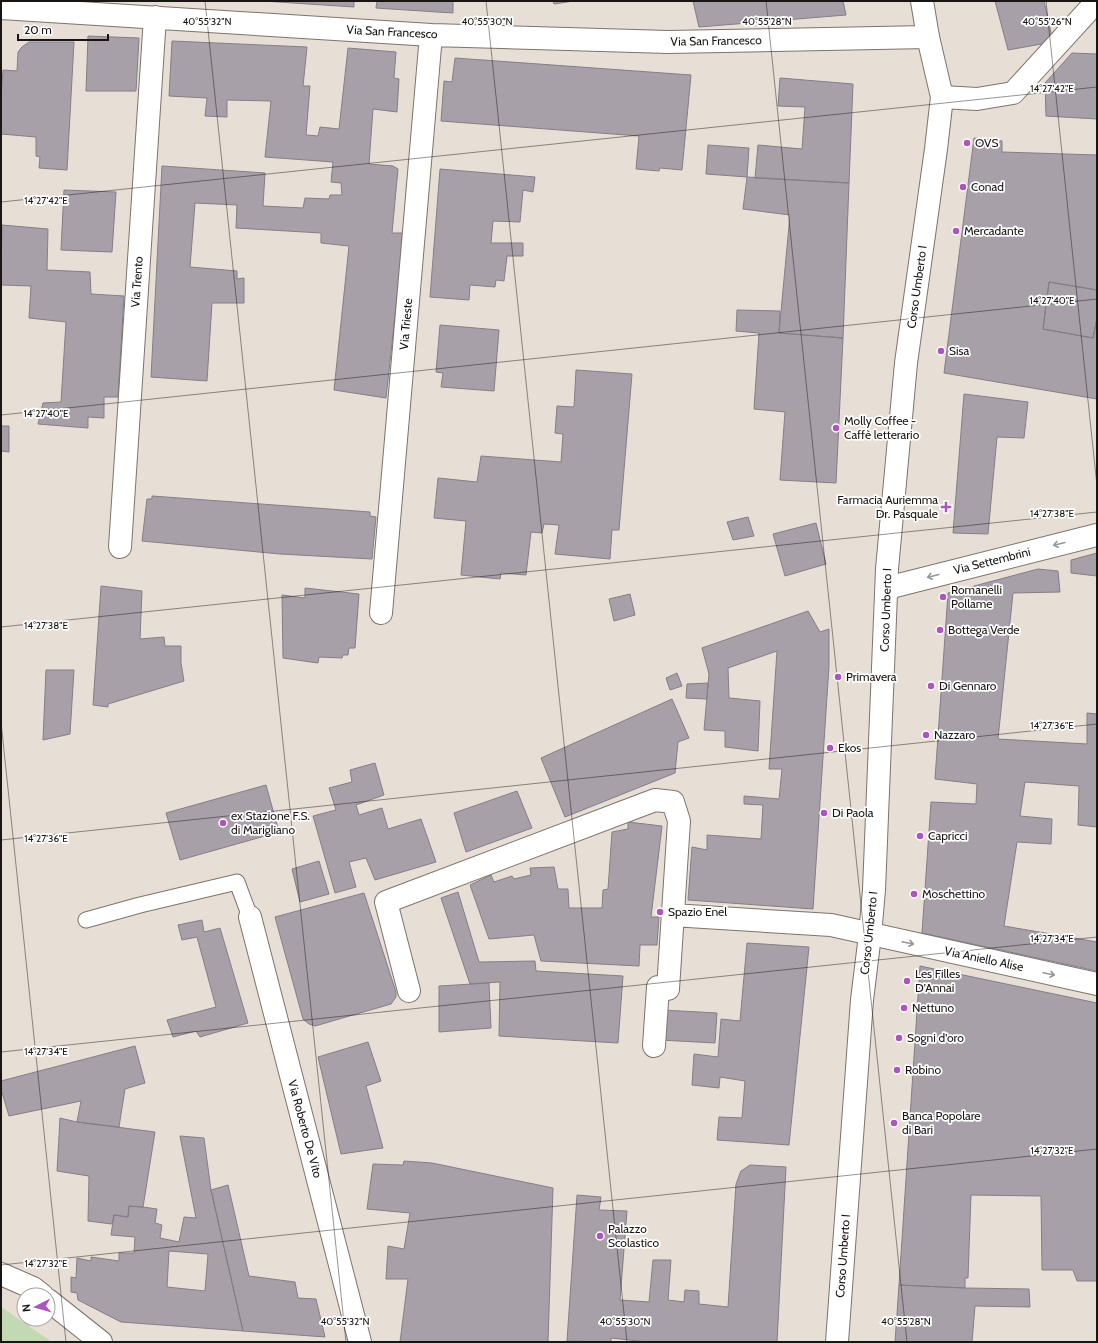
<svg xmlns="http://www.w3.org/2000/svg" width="1098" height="1343" font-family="Cabin,sans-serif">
<rect width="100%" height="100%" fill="#e7ded5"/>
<!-- green -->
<path fill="#c2d9b4" d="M 1,1307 L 52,1342 L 1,1342 Z"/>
<!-- building -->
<path fill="#a7a0a9" stroke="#857e86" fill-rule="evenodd" d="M 263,1 L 354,1 L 354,7 Z
M 377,1 L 453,1 L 453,13 L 376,8 Z
M 553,1 L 574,1 L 554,4 Z
M 693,1 L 843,1 L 846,15 L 699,27 Z
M 995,1 L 1044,1 L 1053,42 L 1008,50 Z
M 88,36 L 139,38 L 136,91 L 86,91 Z
M 172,41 L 307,47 L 303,86 L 310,86 L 306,135 L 318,136 L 320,127 L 339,129 L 348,48 L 396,52 L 394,78 L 399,79 L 397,112 L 373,109 L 369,164 L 393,166 L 398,169 L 392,233 L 404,233 L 386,398 L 334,390 L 349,246 L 321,243 L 321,233 L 236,228 L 237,205 L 195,203 L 190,267 L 237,271 L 237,279 L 244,278 L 244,303 L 212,303 L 207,381 L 151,377 L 162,166 L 265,173 L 263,206 L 303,208 L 305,198 L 329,199 L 330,195 L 342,195 L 341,183 L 331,182 L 333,162 L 265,157 L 271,101 L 227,100 L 227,117 L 205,116 L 207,98 L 169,96 Z
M 29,42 L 74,42 L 67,170 L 39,168 L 40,157 L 36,156 L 36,137 L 1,134 L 1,98 L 3,70 L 17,71 L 18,52 L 22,47 Z
M 1072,53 L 1097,54 L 1097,119 L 1046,116 L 1045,83 Z
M 455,58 L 691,75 L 682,170 L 660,168 L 659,171 L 636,169 L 639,136 L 441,121 L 444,81 L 452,82 Z
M 780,78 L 853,84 L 849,183 L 755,178 L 758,145 L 802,149 L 805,107 L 778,106 Z
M 974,138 L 1002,141 L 1002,152 L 1097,155 L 1097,290 L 1049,282 L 1043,329 L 1093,338 L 1097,318 L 1097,399 L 944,373 Z
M 708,145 L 749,148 L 747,177 L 706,174 Z
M 440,169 L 535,177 L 533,192 L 523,190 L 520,222 L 493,221 L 491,243 L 523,243 L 523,256 L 507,256 L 504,281 L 496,280 L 495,287 L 470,285 L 469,300 L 430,297 Z
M 747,177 L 849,183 L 843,338 L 779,333 L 790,215 L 743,209 Z
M 64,190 L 116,192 L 112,252 L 61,250 Z
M 2,225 L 48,229 L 47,270 L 90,272 L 91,294 L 124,296 L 118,397 L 104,397 L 104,418 L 88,417 L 88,428 L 38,424 L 43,403 L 61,402 L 66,322 L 29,318 L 31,286 L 1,285 Z
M 1049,282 L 1097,290 L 1097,318 L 1093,338 L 1043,329 Z
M 737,310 L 780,311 L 779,333 L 843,338 L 836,483 L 780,480 L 785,412 L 754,409 L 759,333 L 736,331 Z
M 440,325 L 499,330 L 494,391 L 441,387 L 443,373 L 436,372 Z
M 576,370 L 632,374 L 619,530 L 612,530 L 610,559 L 555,554 L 559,525 L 544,524 L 542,533 L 531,532 L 526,575 L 501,573 L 500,579 L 461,575 L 466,521 L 434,518 L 438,478 L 477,482 L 481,456 L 561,462 L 563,434 L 555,433 L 557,406 L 574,407 Z
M 964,394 L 1028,402 L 1024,438 L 997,437 L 988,534 L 953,533 Z
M 1,426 L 9,426 L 9,452 L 1,451 Z
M 152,496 L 370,512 L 370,516 L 376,517 L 372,559 L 280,554 L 142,541 L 147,499 L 152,499 Z
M 748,517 L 754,536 L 733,540 L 727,522 Z
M 816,523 L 826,564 L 785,576 L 773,534 Z
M 1097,553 L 1097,576 L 1071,573 L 1071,560 Z
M 1038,569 L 1058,571 L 1060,592 L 1013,593 L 998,739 L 1087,744 L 1087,713 L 1097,714 L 1097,827 L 1078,825 L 1079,786 L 1025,782 L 1020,816 L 1052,819 L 1051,844 L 1017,842 L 1004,926 L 1097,942 L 1097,971 L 922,933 L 931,802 L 976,804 L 977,784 L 935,779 L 948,593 Z
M 101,586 L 142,591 L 140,639 L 164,637 L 165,646 L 181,646 L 181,663 L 184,681 L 108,704 L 108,707 L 93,705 Z
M 305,588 L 359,594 L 355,648 L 349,648 L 348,655 L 343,655 L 342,658 L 319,657 L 318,663 L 283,658 L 282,595 L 305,598 Z
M 630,594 L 635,615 L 614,621 L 609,599 Z
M 808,611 L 820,632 L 829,629 L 829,666 L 813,909 L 688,900 L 692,847 L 707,850 L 707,835 L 761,839 L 763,805 L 744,804 L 744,796 L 779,799 L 782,769 L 769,769 L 777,651 L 728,668 L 729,698 L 760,701 L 758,751 L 725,747 L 725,731 L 704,730 L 709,674 L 702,648 Z
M 46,670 L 74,670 L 70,734 L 43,740 Z
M 677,673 L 682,686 L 670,690 L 666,678 Z
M 708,683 L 707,699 L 686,698 L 687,684 Z
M 672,699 L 689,738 L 678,742 L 675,773 L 565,817 L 541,758 Z
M 375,763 L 384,795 L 356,805 L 359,815 L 382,808 L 388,829 L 421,819 L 436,862 L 375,880 L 366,858 L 349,862 L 356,887 L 335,893 L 313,816 L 336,810 L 329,788 L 352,782 L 350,770 Z
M 266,785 L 279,832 L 180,860 L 166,813 Z
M 517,791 L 532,828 L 466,852 L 454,813 Z
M 628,822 L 662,826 L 651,917 L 659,917 L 657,945 L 640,945 L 639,966 L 541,961 L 534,935 L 489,939 L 470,885 L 491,875 L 494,882 L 512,876 L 514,879 L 531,875 L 530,868 L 554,867 L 558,889 L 568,889 L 569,908 L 602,908 L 603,890 L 608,889 L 612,832 L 628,829 Z
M 319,861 L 329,894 L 300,902 L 292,869 Z
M 458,892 L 479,962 L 535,961 L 536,971 L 623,976 L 618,1043 L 499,1036 L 500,982 L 470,984 L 441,898 Z
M 364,893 L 396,992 L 396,997 L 391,1004 L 315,1026 L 309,1024 L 303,1019 L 275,917 Z
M 202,920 L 204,932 L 220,928 L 248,1023 L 200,1037 L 196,1031 L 173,1037 L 167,1020 L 216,1007 L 197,937 L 182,940 L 178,925 Z
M 747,943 L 809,947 L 789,1145 L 717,1140 L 719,1117 L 742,1118 L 745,1081 L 720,1077 L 719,1088 L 692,1085 L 694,1054 L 718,1057 L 721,1019 L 740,1021 Z
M 920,966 L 1097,1003 L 1097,1281 L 1077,1281 L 1073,1270 L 1042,1270 L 1041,1196 L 971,1195 L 968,1278 L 965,1278 L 965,1288 L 899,1285 Z
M 489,983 L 491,1028 L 439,1032 L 439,986 Z
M 662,1010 L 717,1013 L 715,1043 L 660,1040 Z
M 368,1042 L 381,1081 L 366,1086 L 383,1148 L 341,1154 L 318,1057 Z
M 135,1046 L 145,1083 L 125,1089 L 119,1127 L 77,1122 L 81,1101 L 9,1116 L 1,1089 L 1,1081 Z
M 60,1118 L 77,1122 L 155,1132 L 143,1207 L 129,1206 L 128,1217 L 114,1215 L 112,1224 L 88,1221 L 89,1176 L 57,1171 Z
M 180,1136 L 204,1138 L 211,1190 L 243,1331 L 121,1322 L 78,1300 L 77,1293 L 71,1292 L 71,1277 L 76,1278 L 77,1258 L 91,1261 L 91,1257 L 119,1261 L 119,1253 L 134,1253 L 135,1237 L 111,1235 L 114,1215 L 128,1217 L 129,1206 L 143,1207 L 157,1209 L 155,1223 L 162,1225 L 160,1238 L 179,1242 L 184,1217 L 196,1218 ZM 169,1251 L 208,1254 L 205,1291 L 167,1287 Z
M 404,1161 L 432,1163 L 553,1188 L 548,1342 L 400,1342 L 408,1279 L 386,1279 L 388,1246 L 404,1249 L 410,1213 L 367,1209 L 373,1164 L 403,1165 Z
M 750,1165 L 786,1167 L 777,1342 L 647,1342 L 611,1338 L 611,1342 L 567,1341 L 577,1195 L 601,1197 L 599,1210 L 627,1211 L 620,1300 L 649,1302 L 653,1260 L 671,1260 L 668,1300 L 684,1302 L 685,1290 L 699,1291 L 699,1304 L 728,1307 L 736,1184 L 741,1171 Z
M 228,1185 L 249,1276 L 295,1282 L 298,1298 L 316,1299 L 325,1337 L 243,1331 L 211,1190 Z
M 899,1285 L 965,1288 L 1029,1289 L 1030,1307 L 975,1306 L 972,1342 L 895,1342 Z"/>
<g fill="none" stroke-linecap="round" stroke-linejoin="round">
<!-- service casing -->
<g stroke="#7c746d" stroke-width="17">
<path id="service" d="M 86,920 L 140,905 L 237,882 L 250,917"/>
</g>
<!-- minor casing -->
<g stroke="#7c746d" stroke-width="24">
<path id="minor" d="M 1,8 L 431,35 L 668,42 L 928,37
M 942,97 L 977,99 L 1013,93 L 1097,1
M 120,547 L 155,17
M 887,588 L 1097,535
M 381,613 L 431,35
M 672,915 L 831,925 L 1097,984
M 250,917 L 360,1342
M 409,991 L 386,902 L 655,800 L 673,802 L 679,821 L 668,989 L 658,987 L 654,1046
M 1,1274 L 33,1288 L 42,1295
M 48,1300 L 101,1342"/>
</g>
<!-- tertiary casing -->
<g stroke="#7c746d" stroke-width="24">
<path id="tertiary" d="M 837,1342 L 862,1000 L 870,935 L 874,890 L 887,569 L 906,363 L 936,149 L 942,97 L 928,37 L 922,1"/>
</g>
<!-- service -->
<use href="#service" stroke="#fff" stroke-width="15"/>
<!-- minor -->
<use href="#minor" stroke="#fff" stroke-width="22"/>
<!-- tertiary -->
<use href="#tertiary" stroke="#fff" stroke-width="22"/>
</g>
<!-- one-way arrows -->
<defs><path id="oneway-shaft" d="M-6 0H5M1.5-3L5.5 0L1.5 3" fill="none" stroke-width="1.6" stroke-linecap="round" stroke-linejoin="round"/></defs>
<g stroke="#979694">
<use href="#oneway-shaft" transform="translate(1059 544) rotate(166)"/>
<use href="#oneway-shaft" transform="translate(933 576) rotate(166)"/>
<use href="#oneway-shaft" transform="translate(908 943) rotate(12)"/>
<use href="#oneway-shaft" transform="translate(1049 974) rotate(12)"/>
</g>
<!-- ticks -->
<path fill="none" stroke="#181512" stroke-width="1" stroke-opacity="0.45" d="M 205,1 L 346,1342M 486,1 L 627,1342M 766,1 L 907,1342M 1046,1 L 1097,486M 1,202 L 1097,87M 1,415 L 1097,299M 1,627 L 1097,512M 1,722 L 66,1342M 1,840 L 1097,724M 1,1052 L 1097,937M 1,1265 L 1097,1149"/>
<!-- markers -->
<g fill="#ad54c0" stroke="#fff" stroke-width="1.5">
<circle cx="967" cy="143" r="4"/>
<circle cx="963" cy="187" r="4"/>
<circle cx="956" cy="231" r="4"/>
<circle cx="941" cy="351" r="4"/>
<circle cx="836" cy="428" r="4"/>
<path d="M944 501h4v4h4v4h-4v4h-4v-4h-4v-4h4z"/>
<circle cx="943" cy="597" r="4"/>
<circle cx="940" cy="630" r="4"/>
<circle cx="838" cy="677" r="4"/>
<circle cx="931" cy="686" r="4"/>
<circle cx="926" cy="735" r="4"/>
<circle cx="830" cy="748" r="4"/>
<circle cx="824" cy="813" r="4"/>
<circle cx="223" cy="823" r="4"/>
<circle cx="920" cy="836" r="4"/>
<circle cx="914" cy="894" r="4"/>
<circle cx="660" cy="912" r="4"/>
<circle cx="907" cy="981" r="4"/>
<circle cx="904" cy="1008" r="4"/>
<circle cx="899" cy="1038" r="4"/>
<circle cx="897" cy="1070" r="4"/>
<circle cx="894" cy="1123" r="4"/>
<circle cx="600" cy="1236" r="4"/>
</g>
<g text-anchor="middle" stroke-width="3.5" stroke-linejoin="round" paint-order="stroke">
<!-- street labels -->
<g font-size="12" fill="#181512" stroke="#fff">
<text transform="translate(392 32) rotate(3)" y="4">Via San Francesco</text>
<text transform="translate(716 41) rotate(-1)" y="4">Via San Francesco</text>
<text transform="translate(137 282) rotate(-86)" y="4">Via Trento</text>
<text transform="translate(917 287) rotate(-82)" y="4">Corso Umberto I</text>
<text transform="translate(406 324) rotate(-85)" y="4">Via Trieste</text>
<text transform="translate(992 561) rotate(-14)" y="4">Via Settembrini</text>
<text transform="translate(886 610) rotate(-88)" y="4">Corso Umberto I</text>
<text transform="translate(869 933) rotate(-84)" y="4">Corso Umberto I</text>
<text transform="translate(984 959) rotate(12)" y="4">Via Aniello Alise</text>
<text transform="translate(305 1129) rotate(75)" y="4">Via Roberto De Vito</text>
<text transform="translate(843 1256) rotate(-86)" y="4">Corso Umberto I</text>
</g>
<!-- poi labels -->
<g font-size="12" fill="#181512" stroke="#fff" text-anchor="start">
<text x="975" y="147">OVS</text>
<text x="971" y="191">Conad</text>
<text x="964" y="235">Mercadante</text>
<text x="949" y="355">Sisa</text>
<text x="844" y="425">Molly Coffee -<tspan x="844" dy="14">Caffè letterario</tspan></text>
<text x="938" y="504" text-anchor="end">Farmacia Auriemma<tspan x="938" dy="14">Dr. Pasquale</tspan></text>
<text x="951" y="594">Romanelli<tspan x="951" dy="14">Pollame</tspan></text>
<text x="948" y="634">Bottega Verde</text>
<text x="846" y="681">Primavera</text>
<text x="939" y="690">Di Gennaro</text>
<text x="934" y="739">Nazzaro</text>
<text x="838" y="752">Ekos</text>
<text x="832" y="817">Di Paola</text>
<text x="231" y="820">ex Stazione F.S.<tspan x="231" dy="14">di Marigliano</tspan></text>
<text x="928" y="840">Capricci</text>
<text x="922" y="898">Moschettino</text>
<text x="668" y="916">Spazio Enel</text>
<text x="915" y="978">Les Filles<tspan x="915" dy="14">D'Annai</tspan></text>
<text x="912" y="1012">Nettuno</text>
<text x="907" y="1042">Sogni d'oro</text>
<text x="905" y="1074">Robino</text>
<text x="902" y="1120">Banca Popolare<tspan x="902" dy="14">di Bari</tspan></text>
<text x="608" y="1233">Palazzo<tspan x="608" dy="14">Scolastico</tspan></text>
</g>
</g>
<g font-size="10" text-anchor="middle" fill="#181512" stroke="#fff" stroke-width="3.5" stroke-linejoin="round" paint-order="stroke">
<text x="207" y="25">40°55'32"N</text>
<text x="487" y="25">40°55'30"N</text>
<text x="767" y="25">40°55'28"N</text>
<text x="1047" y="25">40°55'26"N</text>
<text x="1052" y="92">14°27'42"E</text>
<text x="46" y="204">14°27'42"E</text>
<text x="1052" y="304">14°27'40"E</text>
<text x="46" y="417">14°27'40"E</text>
<text x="1052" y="517">14°27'38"E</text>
<text x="46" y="629">14°27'38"E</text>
<text x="1052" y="729">14°27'36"E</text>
<text x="46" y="842">14°27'36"E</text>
<text x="1052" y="942">14°27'34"E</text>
<text x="46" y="1055">14°27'34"E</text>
<text x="1052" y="1154">14°27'32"E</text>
<text x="46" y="1267">14°27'32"E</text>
<text x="345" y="1325">40°55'32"N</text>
<text x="625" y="1325">40°55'30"N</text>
<text x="906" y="1325">40°55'28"N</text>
</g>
<!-- border -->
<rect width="1098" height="1343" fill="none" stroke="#181512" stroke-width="4"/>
<!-- north arrow -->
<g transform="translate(36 1307) rotate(264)"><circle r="19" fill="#ffffff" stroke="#a3a1a0"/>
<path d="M0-3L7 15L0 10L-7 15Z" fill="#ad54c0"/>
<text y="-6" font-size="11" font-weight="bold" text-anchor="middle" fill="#181512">N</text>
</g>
<!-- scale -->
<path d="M18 34v6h90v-6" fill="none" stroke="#181512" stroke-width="2"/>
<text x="24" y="34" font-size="12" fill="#181512" stroke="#ffffff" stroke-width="3" paint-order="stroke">20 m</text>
</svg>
